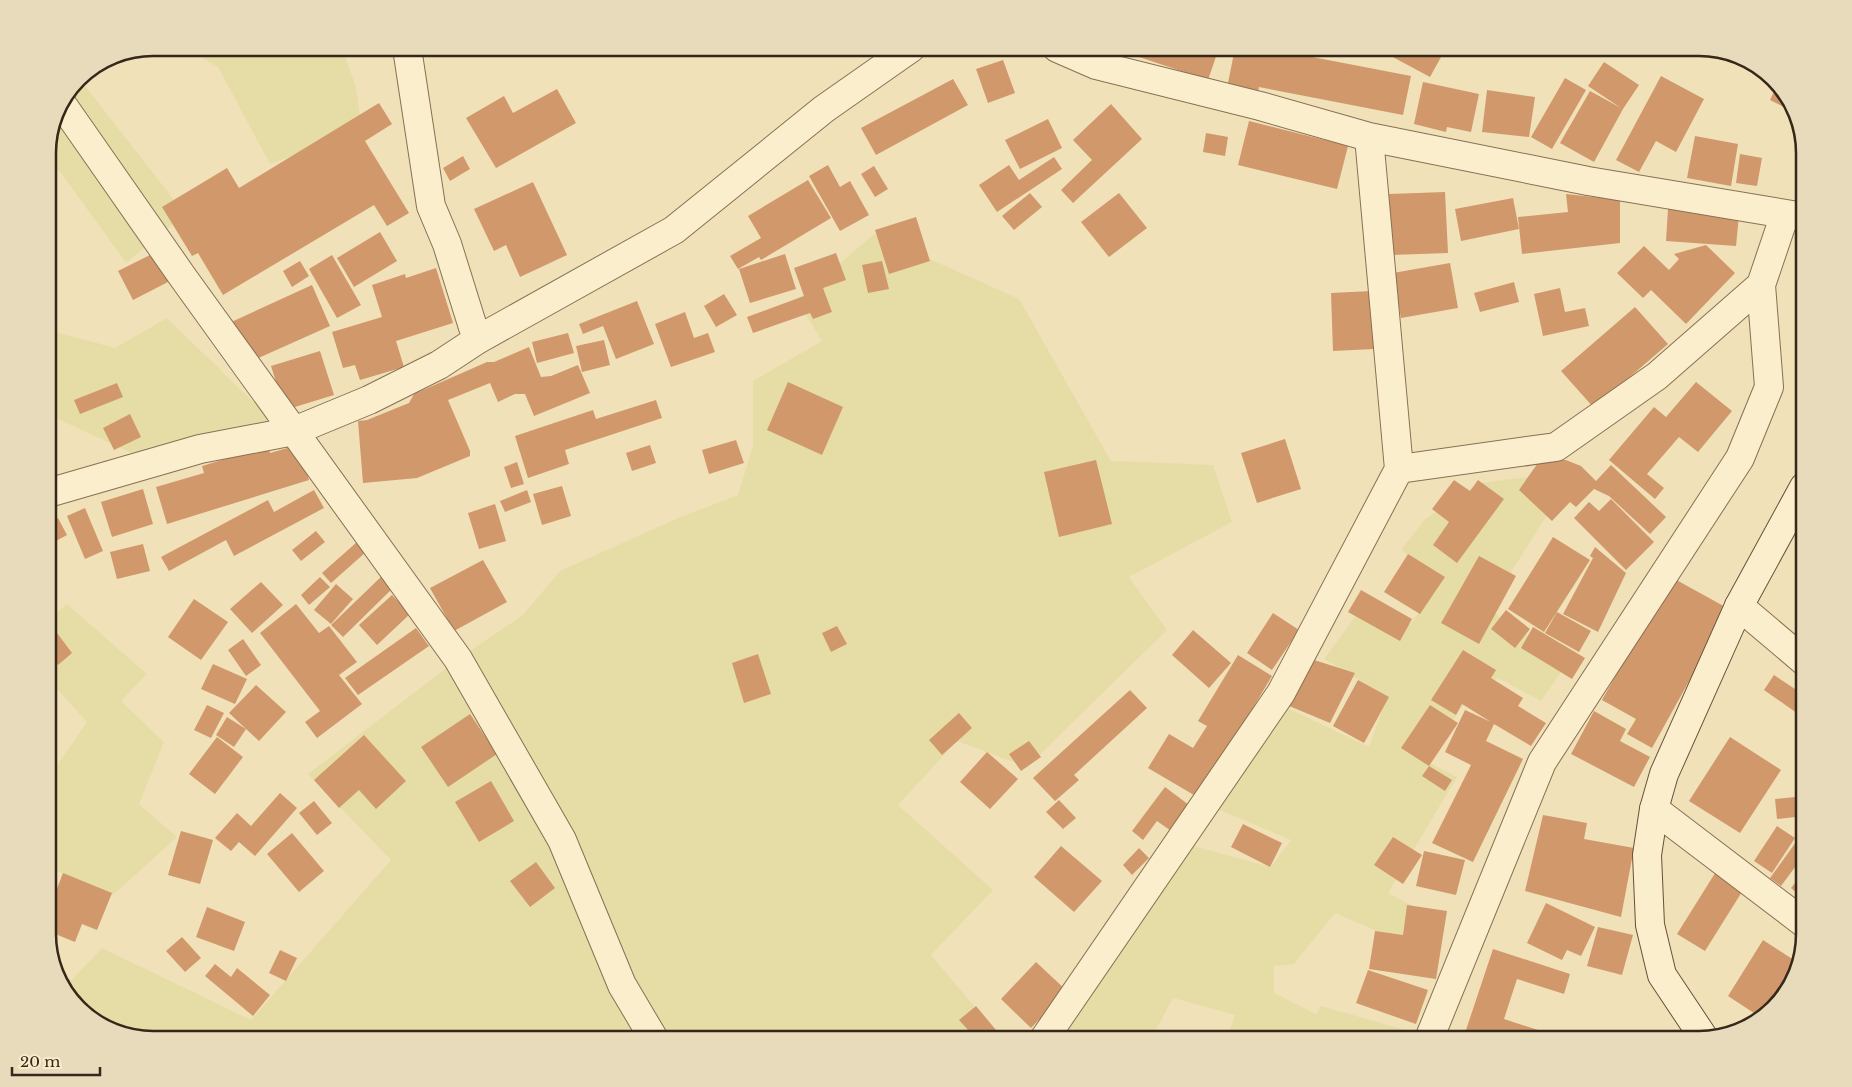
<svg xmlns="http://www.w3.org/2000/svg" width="1852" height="1087" font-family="'Libre Baskerville',serif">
<rect width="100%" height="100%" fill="#f0e1b9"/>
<!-- farmland -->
<path fill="#e6dda6" d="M 184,48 L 342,48 L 356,87 L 362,132 L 270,164 L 218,67 Z
M 79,78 L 185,214 L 126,263 L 59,170 L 48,181 L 48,147 L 56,113 Z
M 874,234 L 1019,299 L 1111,461 L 1213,465 L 1232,522 L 1129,577 L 1167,630 L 1027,767 L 957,741 L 898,805 L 993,890 L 931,955 L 1002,1039 L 154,1039 L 101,1025 L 65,992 L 64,988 L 102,948 L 251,1020 L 391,860 L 308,774 L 458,659 L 523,615 L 560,571 L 678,518 L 738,495 L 753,446 L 753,381 L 822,341 L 797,300 Z
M 167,318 L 275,423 L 149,461 L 58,419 L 48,416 L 48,330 L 115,348 Z
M 1551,474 L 1554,504 L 1488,609 L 1568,662 L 1541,701 L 1498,678 L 1462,707 L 1424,760 L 1457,777 L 1388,893 L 1416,908 L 1402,942 L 1335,913 L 1294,964 L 1274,966 L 1274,993 L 1316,1014 L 1321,1006 L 1430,1037 L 1429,1039 L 1227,1039 L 1235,1015 L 1173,998 L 1151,1039 L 1057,1039 L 1190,845 L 1271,867 L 1291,840 L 1217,809 L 1281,705 L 1369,747 L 1387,697 L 1324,659 L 1369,598 L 1410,625 L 1443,578 L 1401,550 L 1425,519 L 1480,483 Z
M 67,604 L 147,674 L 121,701 L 164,742 L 139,804 L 177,837 L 113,895 L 48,867 L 48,778 L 87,722 L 48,679 L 48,619 Z"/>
<!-- building -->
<path fill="#d1986c" d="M 1112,48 L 1219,48 L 1208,80 Z
M 1235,48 L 1277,48 L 1276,50 L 1411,76 L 1403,115 L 1259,87 L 1257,99 L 1226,93 Z
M 1376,48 L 1446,48 L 1430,77 Z
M 1686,48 L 1698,48 L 1703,49 L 1694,57 Z
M 1003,60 L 1015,93 L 988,103 L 976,69 Z
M 1604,62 L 1639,85 L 1623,109 L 1594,162 L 1560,143 L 1590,91 L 1621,108 L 1588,86 Z
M 1661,76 L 1704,99 L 1676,152 L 1656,141 L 1639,172 L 1616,160 Z
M 1565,78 L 1586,90 L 1552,149 L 1531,137 Z
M 953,79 L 968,105 L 876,155 L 861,128 Z
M 1423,82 L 1479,94 L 1471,132 L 1447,127 L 1446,132 L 1414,124 Z
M 1776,87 L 1790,100 L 1794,112 L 1770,100 Z
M 557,89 L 576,123 L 496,168 L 466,118 L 504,96 L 513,113 Z
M 1487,90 L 1535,97 L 1529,137 L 1482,132 Z
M 379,103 L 392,124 L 365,141 L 409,213 L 387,226 L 374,205 L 223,295 L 198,253 L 192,256 L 162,207 L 227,168 L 239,188 Z
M 1111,104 L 1142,139 L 1073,203 L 1061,190 L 1092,160 L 1073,140 Z
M 1048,119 L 1062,148 L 1020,169 L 1005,140 Z
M 1249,121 L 1348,146 L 1337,189 L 1238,165 Z
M 1206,133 L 1228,137 L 1225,156 L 1203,152 Z
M 1695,136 L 1738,144 L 1731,186 L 1687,178 Z
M 1740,154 L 1762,158 L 1757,186 L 1736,183 Z
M 463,156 L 470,169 L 450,181 L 443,168 Z
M 1054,157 L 1062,169 L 997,212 L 979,185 L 1009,165 L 1019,180 Z
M 828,165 L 840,187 L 850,181 L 869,215 L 840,231 L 809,176 Z
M 874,166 L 888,189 L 875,197 L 861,174 Z
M 808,180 L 831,218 L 761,260 L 759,257 L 738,269 L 730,256 L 761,238 L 748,216 Z
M 533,182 L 567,255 L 520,277 L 506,245 L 494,251 L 474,209 Z
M 1445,192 L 1448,253 L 1391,255 L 1389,194 Z
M 1030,193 L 1042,207 L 1014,230 L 1002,216 Z
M 1119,193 L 1147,228 L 1109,257 L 1081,222 Z
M 1566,194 L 1620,200 L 1620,243 L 1522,254 L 1518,217 L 1568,212 Z
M 1513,198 L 1519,229 L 1461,241 L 1455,209 Z
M 1668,209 L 1739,215 L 1736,246 L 1666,241 Z
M 916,217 L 930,261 L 889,274 L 875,230 Z
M 380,232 L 397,261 L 354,287 L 337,258 Z
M 1706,245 L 1735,273 L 1686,324 L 1651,290 L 1643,298 L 1617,273 L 1644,246 L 1669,270 L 1679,259 L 1674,254 Z
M 154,253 L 168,282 L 133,300 L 118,271 Z
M 836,253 L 846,280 L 823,288 L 832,312 L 813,319 L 810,313 L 753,333 L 747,317 L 804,296 L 794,268 Z
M 785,254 L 796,289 L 750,303 L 739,269 Z
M 332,255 L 361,305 L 337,318 L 309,269 Z
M 300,261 L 309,276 L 292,287 L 283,271 Z
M 882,261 L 889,289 L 868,293 L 862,265 Z
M 1450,263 L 1458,308 L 1401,318 L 1393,273 Z
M 436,268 L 453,323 L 396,341 L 404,367 L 360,380 L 355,365 L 343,368 L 332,332 L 382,317 L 372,285 L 405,274 L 406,278 Z
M 1514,282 L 1519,302 L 1480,312 L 1474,293 Z
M 312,285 L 330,326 L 247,363 L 229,323 Z
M 1560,288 L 1565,312 L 1585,308 L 1589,326 L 1543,336 L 1534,294 Z
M 1372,291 L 1374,349 L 1333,351 L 1331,293 Z
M 724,294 L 737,315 L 716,327 L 704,306 Z
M 637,301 L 654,344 L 616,359 L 603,326 L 583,334 L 579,324 Z
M 1635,307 L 1668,344 L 1594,408 L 1561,371 Z
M 685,312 L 694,338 L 708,333 L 715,352 L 671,367 L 655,324 Z
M 568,333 L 574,353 L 537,363 L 532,342 Z
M 604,340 L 610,365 L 582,372 L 576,346 Z
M 529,347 L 541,377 L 551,376 L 578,365 L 590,393 L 534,416 L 525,394 L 515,394 L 498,402 L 490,383 L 448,400 L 470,451 L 470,456 L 417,478 L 363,483 L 358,421 L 367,420 L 409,403 L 414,394 L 487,362 L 494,362 Z
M 320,351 L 334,395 L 285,410 L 271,366 Z
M 788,382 L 843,407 L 822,455 L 767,430 Z
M 1696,382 L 1732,411 L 1698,452 L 1679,437 L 1647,474 L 1664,488 L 1655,499 L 1609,460 L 1654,407 L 1666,417 Z
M 117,383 L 123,397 L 80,414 L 74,400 Z
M 656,400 L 662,418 L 565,450 L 569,464 L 528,478 L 515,436 L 593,410 L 596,419 Z
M 130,414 L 141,437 L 114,450 L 103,428 Z
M 1285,439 L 1301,489 L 1257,503 L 1241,453 Z
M 736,440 L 744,463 L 709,474 L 702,450 Z
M 298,445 L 309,480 L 167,524 L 156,487 L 204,473 L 202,466 L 268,446 L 270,453 Z
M 650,445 L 656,463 L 632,471 L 626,453 Z
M 1096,460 L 1112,524 L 1059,537 L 1044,472 Z
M 1540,460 L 1566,460 L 1581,466 L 1596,481 L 1611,465 L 1666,517 L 1650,534 L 1609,496 L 1594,489 L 1576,507 L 1570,502 L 1552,521 L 1519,490 Z
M 517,462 L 524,484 L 511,488 L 504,467 Z
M 1454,480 L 1470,491 L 1478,480 L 1504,499 L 1457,563 L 1433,545 L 1449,522 L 1432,509 Z
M 562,486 L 571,516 L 542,525 L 533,494 Z
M 143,489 L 153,524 L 112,537 L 101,502 Z
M 314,490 L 324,508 L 234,556 L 226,540 L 169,571 L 161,557 L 268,500 L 274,512 Z
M 527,490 L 531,502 L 505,512 L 500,501 Z
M 1611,499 L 1654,542 L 1626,570 L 1574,518 L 1589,502 L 1599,511 Z
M 495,504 L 506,541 L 479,549 L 468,513 Z
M 85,508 L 103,551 L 85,559 L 67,516 Z
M 58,518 L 67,535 L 54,542 L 48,531 L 48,524 Z
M 316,531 L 325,542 L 301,561 L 292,550 Z
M 1553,537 L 1590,560 L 1544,632 L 1508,609 Z
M 357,542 L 366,552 L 331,583 L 322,573 Z
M 143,544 L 150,571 L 117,579 L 110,552 Z
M 1595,547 L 1626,573 L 1598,632 L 1563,614 L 1593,558 L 1590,556 Z
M 1408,554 L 1445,577 L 1420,614 L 1384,592 Z
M 1479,556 L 1516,576 L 1479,644 L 1441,623 Z
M 483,560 L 507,602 L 454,631 L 430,588 Z
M 384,574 L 395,586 L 343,637 L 331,625 Z
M 320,577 L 330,587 L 309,605 L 301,595 Z
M 1671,577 L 1729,609 L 1652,748 L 1627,734 L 1636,719 L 1602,700 Z
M 261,582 L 283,605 L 252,633 L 230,609 Z
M 336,584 L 353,599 L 331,624 L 314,610 Z
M 1361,590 L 1412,619 L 1400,641 L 1348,612 Z
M 392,595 L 410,614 L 377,645 L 359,625 Z
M 194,599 L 228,622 L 201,660 L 168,637 Z
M 296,604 L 319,633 L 329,626 L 357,662 L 339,675 L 362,704 L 317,738 L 305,722 L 320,711 L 260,633 Z
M 1506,610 L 1530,629 L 1515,648 L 1491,629 Z
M 1557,612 L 1591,631 L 1579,652 L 1545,633 Z
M 1273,613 L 1299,630 L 1272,670 L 1247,653 Z
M 837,626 L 847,644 L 831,652 L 822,633 Z
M 1533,627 L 1585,658 L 1572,679 L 1521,648 Z
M 416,628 L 429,646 L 358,695 L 345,678 Z
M 1193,630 L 1231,663 L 1209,688 L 1172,655 Z
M 57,633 L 72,653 L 58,665 L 48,651 L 48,640 Z
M 243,639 L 261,665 L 246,676 L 228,650 Z
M 1463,650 L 1496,670 L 1491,678 L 1523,698 L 1518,706 L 1546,723 L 1531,746 L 1494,724 L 1486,741 L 1523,759 L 1473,862 L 1432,843 L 1471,765 L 1445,752 L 1465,710 L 1491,722 L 1462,704 L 1456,715 L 1431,700 Z
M 758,654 L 771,694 L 744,703 L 732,663 Z
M 1238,655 L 1272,676 L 1199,798 L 1148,768 L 1169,734 L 1193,748 L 1207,726 L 1198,721 Z
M 1311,659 L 1355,673 L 1330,723 L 1282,703 Z
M 213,664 L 247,679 L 235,704 L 201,689 Z
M 1774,675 L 1804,695 L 1804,718 L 1764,690 Z
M 1358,680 L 1389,697 L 1364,743 L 1333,726 Z
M 256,685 L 286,712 L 259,741 L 229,713 Z
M 1130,690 L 1147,708 L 1074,775 L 1079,780 L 1055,801 L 1033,778 Z
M 207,705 L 224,713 L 211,738 L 194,730 Z
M 1430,705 L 1458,723 L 1429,766 L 1452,780 L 1445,791 L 1422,776 L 1429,766 L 1401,748 Z
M 1594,711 L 1626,729 L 1620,741 L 1650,757 L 1634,787 L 1571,754 Z
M 959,713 L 972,728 L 942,755 L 929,740 Z
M 470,714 L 497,754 L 448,787 L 421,747 Z
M 227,717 L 246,729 L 234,747 L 216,735 Z
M 364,735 L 406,781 L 376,809 L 359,790 L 339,808 L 314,780 Z
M 217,737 L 243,757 L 215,794 L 189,774 Z
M 1730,737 L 1781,770 L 1740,833 L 1689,801 Z
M 1029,741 L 1041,757 L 1021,771 L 1009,754 Z
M 987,752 L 1018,779 L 990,809 L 960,782 Z
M 1804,770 L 1804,782 L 1799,778 Z
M 491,781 L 514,821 L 479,842 L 455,802 Z
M 1165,787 L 1193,808 L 1174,833 L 1157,821 L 1143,840 L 1132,831 Z
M 280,793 L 297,808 L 255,856 L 239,842 L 231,851 L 215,838 L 237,813 L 251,826 Z
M 1795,797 L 1798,813 L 1804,812 L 1804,836 L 1797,837 L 1795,817 L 1777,819 L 1775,799 Z
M 1059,800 L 1076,818 L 1063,829 L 1046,812 Z
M 314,801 L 332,823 L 317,835 L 299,813 Z
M 1543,815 L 1587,823 L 1584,839 L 1634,848 L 1621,917 L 1525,891 Z
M 1243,824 L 1282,843 L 1270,867 L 1231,847 Z
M 1777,826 L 1795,838 L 1772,873 L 1754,861 Z
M 181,831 L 213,840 L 200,884 L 168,875 Z
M 292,833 L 324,871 L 299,892 L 267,854 Z
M 1393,837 L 1422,855 L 1403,884 L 1374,865 Z
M 1796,842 L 1804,848 L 1804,855 L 1781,886 L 1770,878 Z
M 1061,846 L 1102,881 L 1074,912 L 1034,877 Z
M 1139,848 L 1149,858 L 1132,875 L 1123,865 Z
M 1424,851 L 1465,860 L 1456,895 L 1416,886 Z
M 536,862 L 555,888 L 530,907 L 510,881 Z
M 1717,870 L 1745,887 L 1705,951 L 1677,934 Z
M 1804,872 L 1804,899 L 1791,888 Z
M 63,873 L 112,893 L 97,930 L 82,924 L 75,942 L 48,931 L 48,903 L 51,904 Z
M 1546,903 L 1595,927 L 1581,956 L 1567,950 L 1562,960 L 1527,943 Z
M 1407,905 L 1447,911 L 1436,979 L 1369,969 L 1375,931 L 1403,935 Z
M 207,907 L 245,922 L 234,951 L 196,937 Z
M 1598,927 L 1633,935 L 1622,975 L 1587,966 Z
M 48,935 L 54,938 L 50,947 L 48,940 Z
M 182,937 L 201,958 L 185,972 L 166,951 Z
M 1763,940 L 1797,962 L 1769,1008 L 1760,1017 L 1728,996 Z
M 1493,949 L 1570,974 L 1564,994 L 1517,979 L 1504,1019 L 1541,1031 L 1538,1039 L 1463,1039 Z
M 280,950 L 297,958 L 286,981 L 269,973 Z
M 1036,962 L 1067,991 L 1031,1028 L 1001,999 Z
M 215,964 L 231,977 L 237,968 L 270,995 L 253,1016 L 205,976 Z
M 1368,970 L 1428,990 L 1416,1024 L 1356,1003 Z
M 59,974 L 70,980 L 65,990 L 62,983 Z
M 976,1006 L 996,1030 L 984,1039 L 976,1039 L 959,1020 Z
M 1242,1032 L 1284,1035 L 1284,1039 L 1241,1039 Z
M 1176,1036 L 1192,1038 L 1192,1039 L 1176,1039 Z"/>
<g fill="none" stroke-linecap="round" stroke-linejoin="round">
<!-- minor casing -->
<g stroke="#887053" stroke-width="30">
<path id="minor" d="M 407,48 L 431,206 L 447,244 L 477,340
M 1057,48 L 1096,65 L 1260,106 L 1369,137 L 1588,181 L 1804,217
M 62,104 L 182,276 L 458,659 L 562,840 L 622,985 L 654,1039
M 1369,137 L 1399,469 L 1556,447 L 1657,376 L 1761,285
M 48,493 L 200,449 L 294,431 L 369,400 L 439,365 L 477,340 L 674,230 L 824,109 L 911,48
M 1739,606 L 1804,661
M 1654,809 L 1804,923
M 1044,1039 L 1281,693 L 1399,469
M 1429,1039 L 1542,762 L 1740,458 L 1769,387 L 1761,285 L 1785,214"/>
</g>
<!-- secondary casing -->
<g stroke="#695137" stroke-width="30">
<path id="secondary" d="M 1704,1038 L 1662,975 L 1650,925 L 1647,855 L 1654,809 L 1664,774 L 1739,606 L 1804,487"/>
</g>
<!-- minor -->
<use href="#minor" stroke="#fbeecd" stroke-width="28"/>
<!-- secondary -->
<use href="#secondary" stroke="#fbeecd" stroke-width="28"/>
</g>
<!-- crop -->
<path d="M0 0H1852V1087H0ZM153 56H1699A97 97 0 0 1 1796 153V934A97 97 0 0 1 1699 1031H153A97 97 0 0 1 56 934V153A97 97 0 0 1 153 56Z" fill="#e7dbbb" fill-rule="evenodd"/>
<path fill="none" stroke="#352719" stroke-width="2.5" d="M153 56H1699A97 97 0 0 1 1796 153V934A97 97 0 0 1 1699 1031H153A97 97 0 0 1 56 934V153A97 97 0 0 1 153 56Z"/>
<!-- scale -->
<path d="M12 1067v8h88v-8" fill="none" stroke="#352719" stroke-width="2.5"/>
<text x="20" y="1067" font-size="15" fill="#352719" stroke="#f7ebc9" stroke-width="4" paint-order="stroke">20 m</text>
</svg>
